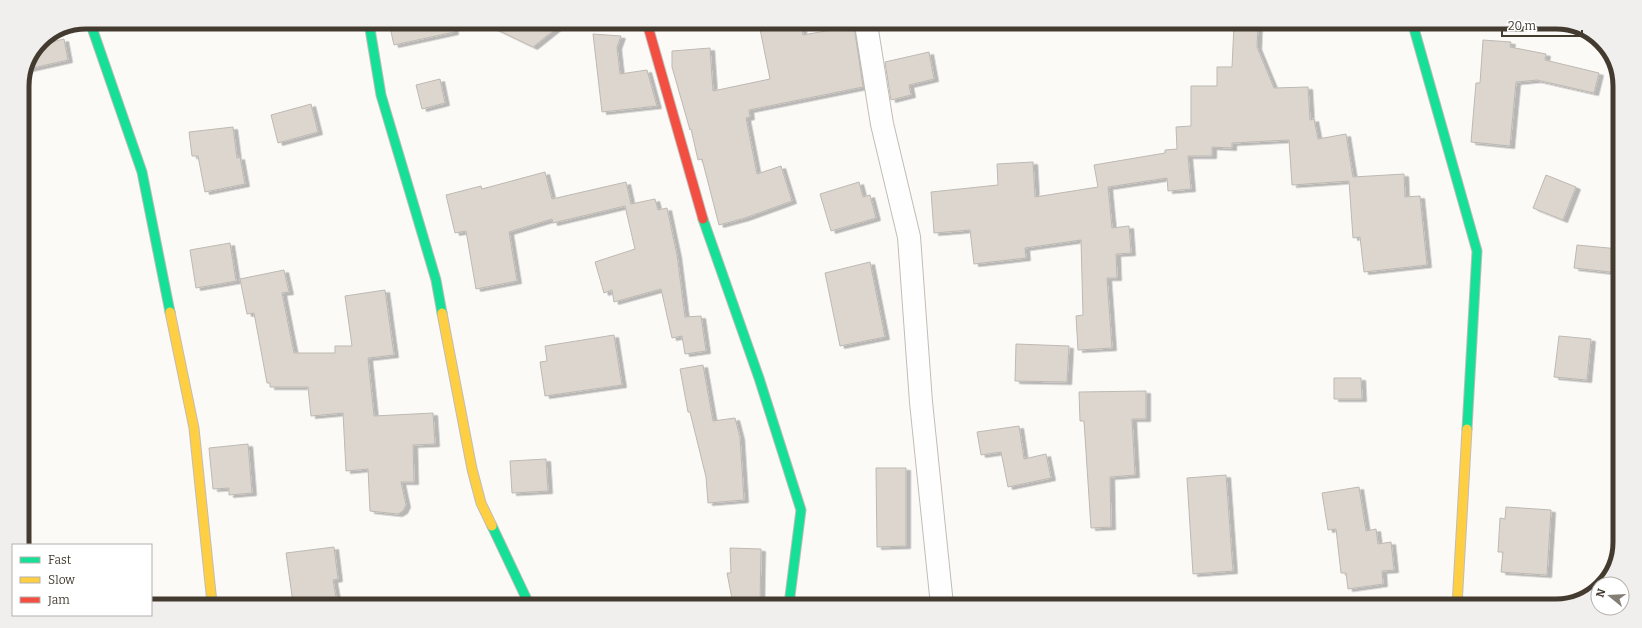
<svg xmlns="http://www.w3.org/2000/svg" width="1642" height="628" font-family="Bitter,serif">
<defs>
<filter id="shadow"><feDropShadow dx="4.5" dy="2.5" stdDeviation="0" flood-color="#0004"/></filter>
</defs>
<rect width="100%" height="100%" fill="#fcfaf7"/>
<!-- building -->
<path fill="#dcd6cf" stroke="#bdb9b2" filter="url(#shadow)" d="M 389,23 L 453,23 L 454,32 L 394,45 Z
M 483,23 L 563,23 L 533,47 Z
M 759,24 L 801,24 L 803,35 L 854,26 L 863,87 L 749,110 L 750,117 L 746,118 L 757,174 L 781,166 L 792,201 L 745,218 L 719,225 L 702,159 L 698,160 L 691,129 L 690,130 L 672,67 L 672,51 L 710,48 L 713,91 L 770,79 Z
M 1234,25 L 1258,25 L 1257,47 L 1274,88 L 1308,87 L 1310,120 L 1314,119 L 1318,139 L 1346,134 L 1353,177 L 1404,174 L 1405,197 L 1420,196 L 1427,265 L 1364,272 L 1360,237 L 1353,238 L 1349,181 L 1292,185 L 1289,140 L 1232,143 L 1232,148 L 1212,147 L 1212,156 L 1188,156 L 1191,189 L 1168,191 L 1167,178 L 1108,187 L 1112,228 L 1129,226 L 1131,253 L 1116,254 L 1117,278 L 1107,278 L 1112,348 L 1078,350 L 1076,316 L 1083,315 L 1081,240 L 1025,248 L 1026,258 L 974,264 L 970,230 L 934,233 L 931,192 L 998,185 L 997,164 L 1033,162 L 1035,197 L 1098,187 L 1094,165 L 1165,153 L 1165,150 L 1177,149 L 1176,127 L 1191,126 L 1191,86 L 1217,86 L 1217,67 L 1232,67 Z
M 593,34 L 621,36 L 617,47 L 620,74 L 647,70 L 657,106 L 602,112 Z
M 64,39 L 68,60 L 28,69 L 39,45 Z
M 1483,40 L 1511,42 L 1510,47 L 1546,54 L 1545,60 L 1599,73 L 1594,93 L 1537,80 L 1516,82 L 1510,146 L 1471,142 L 1476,83 L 1480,83 Z
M 929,52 L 934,79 L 909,85 L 911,95 L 891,100 L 885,62 Z
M 440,79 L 445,103 L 422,109 L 416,85 Z
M 311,104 L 318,132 L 278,143 L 271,115 Z
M 233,127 L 237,158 L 240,157 L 245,184 L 205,192 L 198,156 L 192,156 L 189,132 Z
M 545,172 L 552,199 L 626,182 L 631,204 L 655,199 L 658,210 L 667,208 L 677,255 L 685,317 L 701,316 L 706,351 L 685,354 L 682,336 L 672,338 L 661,289 L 614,302 L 612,290 L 604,293 L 595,262 L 635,249 L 625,206 L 553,223 L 552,219 L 509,232 L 517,281 L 476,289 L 466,231 L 455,233 L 446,195 L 481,186 L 482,189 Z
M 1546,175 L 1576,187 L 1563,220 L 1533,208 Z
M 859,182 L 863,197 L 870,195 L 876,218 L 831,231 L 820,194 Z
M 230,243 L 236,281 L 196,288 L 190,250 Z
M 1577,245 L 1619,249 L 1619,273 L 1574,268 Z
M 870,262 L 885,337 L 840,346 L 825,273 Z
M 284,270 L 289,292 L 282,293 L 294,353 L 335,353 L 335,346 L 352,346 L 345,296 L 385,290 L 394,355 L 368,358 L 374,416 L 433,413 L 435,444 L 413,445 L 414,482 L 401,482 L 406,505 L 403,511 L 398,514 L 370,511 L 368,469 L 346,471 L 343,413 L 311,416 L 308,387 L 270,387 L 270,383 L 267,383 L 254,313 L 247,314 L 240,279 Z
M 614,335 L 622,385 L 545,396 L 540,362 L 547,361 L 545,346 Z
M 1559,336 L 1591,339 L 1587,380 L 1554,377 Z
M 1016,344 L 1069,346 L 1067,382 L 1015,381 Z
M 703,365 L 713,421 L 735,418 L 740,437 L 744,500 L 708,503 L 706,477 L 690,412 L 688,412 L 680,369 Z
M 1334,378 L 1361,378 L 1362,399 L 1334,399 Z
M 1146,391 L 1146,419 L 1132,419 L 1135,475 L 1110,477 L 1111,527 L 1091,528 L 1084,421 L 1080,421 L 1079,392 Z
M 1019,426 L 1024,459 L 1046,454 L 1051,478 L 1008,487 L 1001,452 L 981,455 L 977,432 Z
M 248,444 L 252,493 L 229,495 L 229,488 L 213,489 L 209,448 Z
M 546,459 L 548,491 L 512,493 L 510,461 Z
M 876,468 L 906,468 L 906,546 L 877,547 Z
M 1226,475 L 1233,571 L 1193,574 L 1187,478 Z
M 1359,487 L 1366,531 L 1376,529 L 1378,544 L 1391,542 L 1394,570 L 1382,571 L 1383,584 L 1348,589 L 1346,573 L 1341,573 L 1336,529 L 1328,530 L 1322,493 Z
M 1506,507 L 1551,510 L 1547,575 L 1501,572 L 1503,552 L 1498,552 L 1500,518 L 1505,519 Z
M 334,547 L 338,579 L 333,580 L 337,603 L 293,603 L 286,553 Z
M 730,548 L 761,549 L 760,604 L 733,604 L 727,573 L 731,573 Z"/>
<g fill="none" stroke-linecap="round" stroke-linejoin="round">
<!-- street casing -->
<g stroke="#c1bcb6" stroke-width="24">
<path id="street" d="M 866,24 L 882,124 L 909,237 L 921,402 L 942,605"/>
</g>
<!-- fast casing -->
<g stroke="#c1bcb6" stroke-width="11">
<path id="fast" d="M 90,22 L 142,172 L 170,312
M 369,23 L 381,95 L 436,280 L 442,313
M 1413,25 L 1477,251 L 1467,429
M 703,219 L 759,378 L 801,510 L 790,596 L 791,604
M 492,526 L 529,604"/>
</g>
<!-- slow casing -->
<g stroke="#c1bcb6" stroke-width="11">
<path id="slow" d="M 170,312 L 194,428 L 212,603
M 442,313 L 472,469 L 481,503 L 492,526
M 1457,606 L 1467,429"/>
</g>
<!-- jam casing -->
<g stroke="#c1bcb6" stroke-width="11">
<path id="jam" d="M 647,23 L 703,219"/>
</g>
<!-- street -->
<use href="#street" stroke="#fffefe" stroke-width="22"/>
<!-- fast -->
<use href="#fast" stroke="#16e098" stroke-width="9"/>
<!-- slow -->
<use href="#slow" stroke="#ffcf43" stroke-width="9"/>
<!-- jam -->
<use href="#jam" stroke="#f24e42" stroke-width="9"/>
</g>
<!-- crop -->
<path d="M0 0H1642V628H0ZM86 29H1556A57 57 0 0 1 1613 86V542A57 57 0 0 1 1556 599H86A57 57 0 0 1 29 542V86A57 57 0 0 1 86 29Z" fill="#f0efee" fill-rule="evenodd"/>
<path fill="none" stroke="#443b30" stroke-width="5" d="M86 29H1556A57 57 0 0 1 1613 86V542A57 57 0 0 1 1556 599H86A57 57 0 0 1 29 542V86A57 57 0 0 1 86 29Z"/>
<!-- legend -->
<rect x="12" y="544" width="140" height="72" fill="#ffffff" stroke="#b4b1ac"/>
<rect x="20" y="557" width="20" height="6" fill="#16e098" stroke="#b4b1ac"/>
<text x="48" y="564" font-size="12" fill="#443b30">Fast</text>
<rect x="20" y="577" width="20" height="6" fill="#ffcf43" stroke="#b4b1ac"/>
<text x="48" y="584" font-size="12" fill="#443b30">Slow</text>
<rect x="20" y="597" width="20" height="6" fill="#f24e42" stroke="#b4b1ac"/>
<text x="48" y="604" font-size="12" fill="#443b30">Jam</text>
<!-- north arrow -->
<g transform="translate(1610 596) rotate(288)"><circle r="19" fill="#ffffff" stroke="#b4b1ac"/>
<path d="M0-3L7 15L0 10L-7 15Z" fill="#847e76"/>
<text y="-6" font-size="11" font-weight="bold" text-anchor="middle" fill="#443b30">N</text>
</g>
<!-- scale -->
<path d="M1502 30v6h80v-6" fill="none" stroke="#443b30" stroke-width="2"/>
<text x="1508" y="30" font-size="12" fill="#443b30" stroke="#ffffff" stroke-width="3" paint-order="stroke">20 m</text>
</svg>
